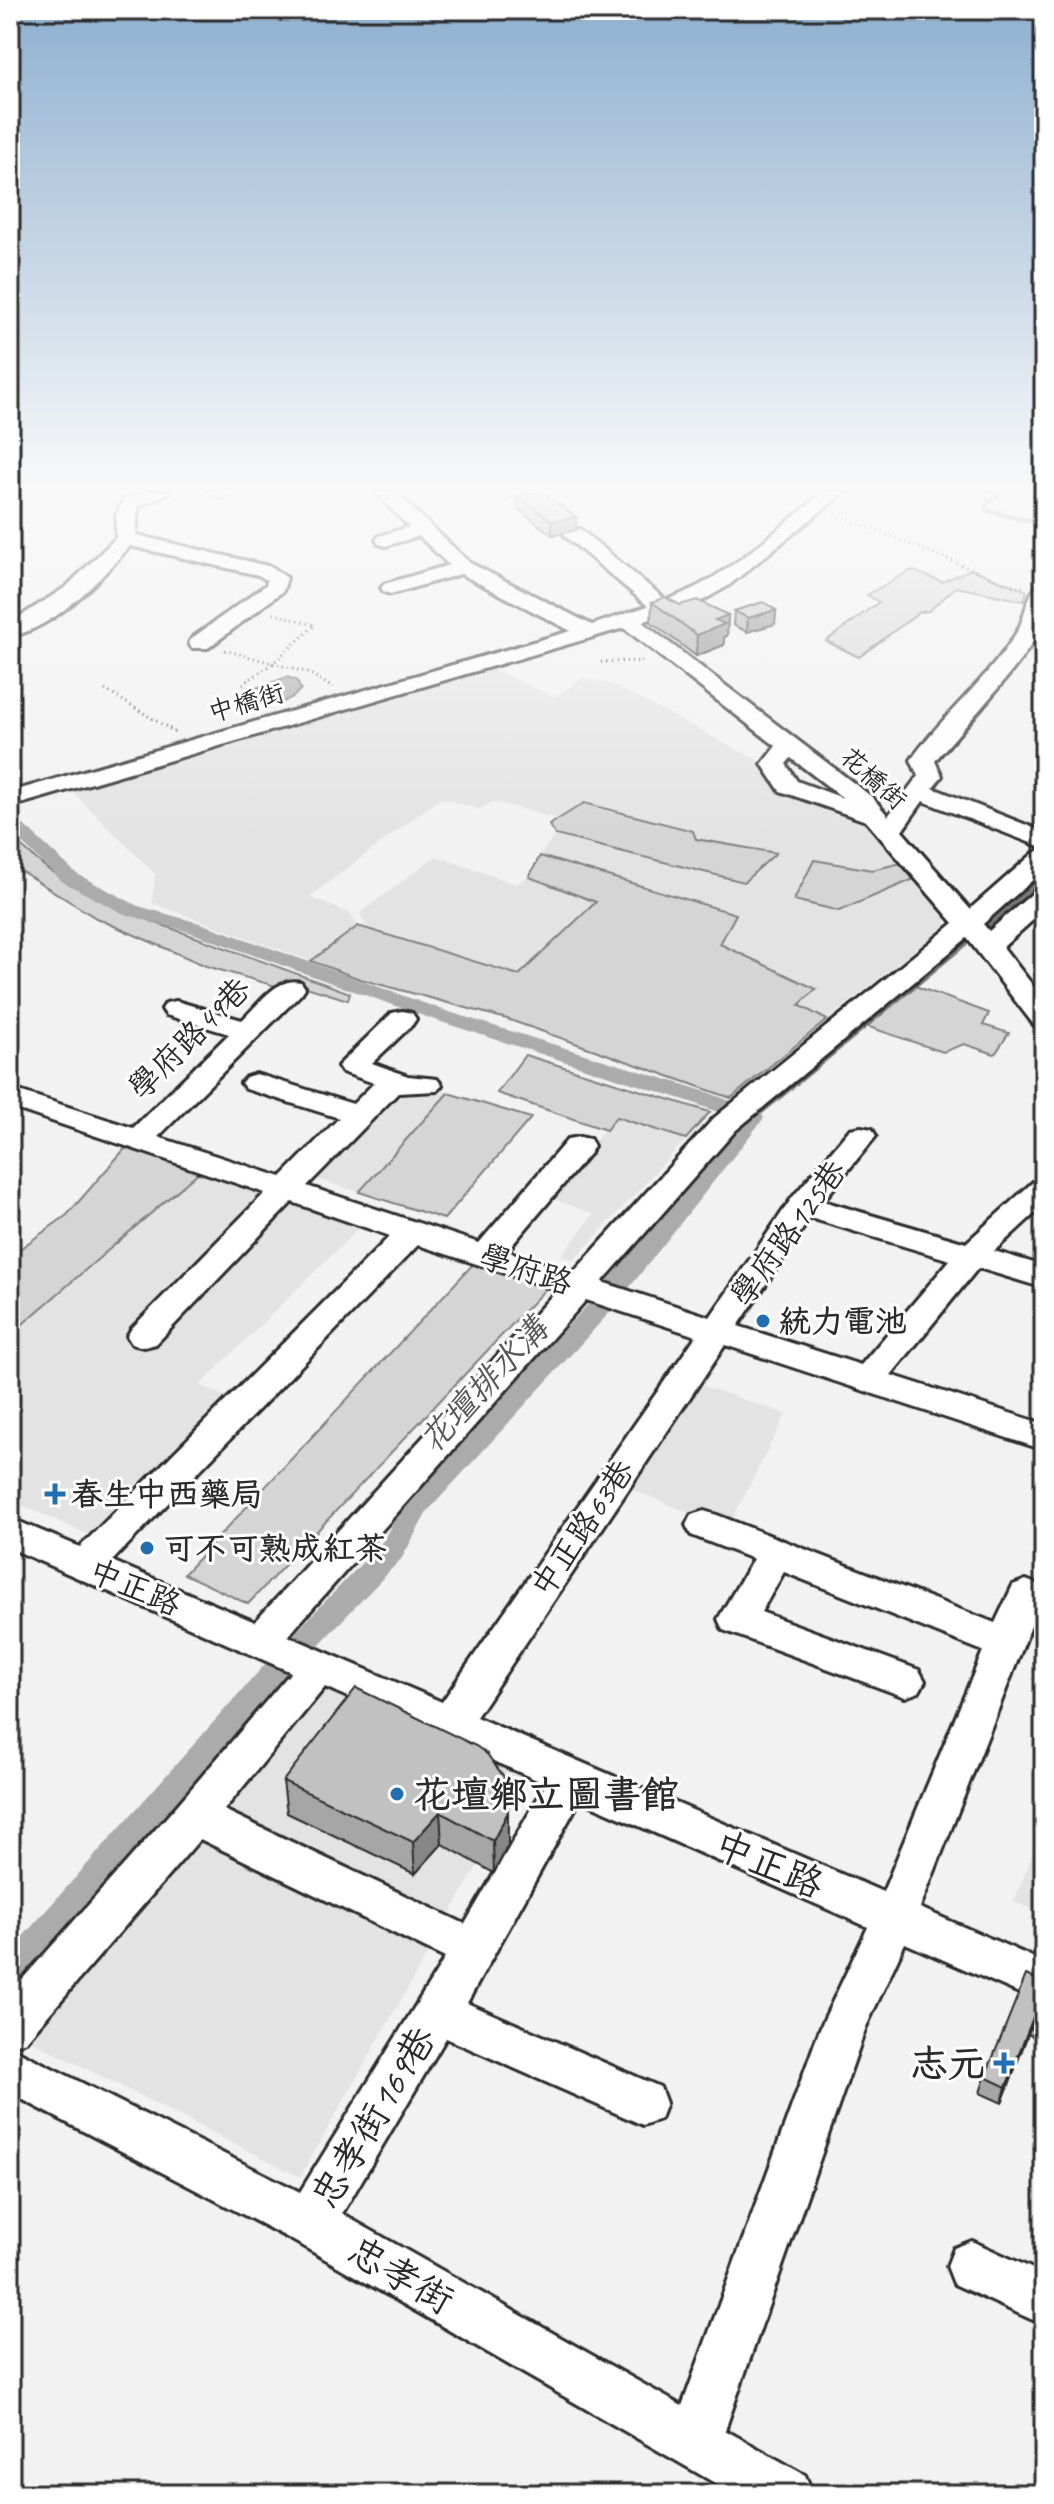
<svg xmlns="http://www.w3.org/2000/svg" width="1054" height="2504" font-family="Caveat,'LXGW WenKai TC',sans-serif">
<rect width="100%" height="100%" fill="#f2f2f2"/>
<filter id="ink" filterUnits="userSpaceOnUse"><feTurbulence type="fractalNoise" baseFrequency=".0125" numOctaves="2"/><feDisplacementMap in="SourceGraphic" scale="16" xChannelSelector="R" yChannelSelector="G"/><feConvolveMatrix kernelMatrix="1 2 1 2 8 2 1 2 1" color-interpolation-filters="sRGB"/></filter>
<g filter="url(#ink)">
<!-- built -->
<path fill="#e3e3e3" d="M 483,664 L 554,697 L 583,678 L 615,686 L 763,763 L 785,789 L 866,822 L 901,863 L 872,870 L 814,860 L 839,911 L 914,879 L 946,918 L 946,925 L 827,1020 L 798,1005 L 815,989 L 720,944 L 735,914 L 540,856 L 555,835 L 744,882 L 775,853 L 696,839 L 584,803 L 559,819 L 493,802 L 479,809 L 441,798 L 309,897 L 349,913 L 358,926 L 311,961 L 152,903 L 155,874 L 68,787 Z
M 436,856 L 516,884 L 529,877 L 597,901 L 519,975 L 368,929 L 360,913 Z
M 404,1077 L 448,1093 L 359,1192 L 309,1177 Z
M 615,1117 L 686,1139 L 574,1260 L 561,1256 L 594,1214 L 548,1197 Z
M 200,1171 L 365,1222 L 200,1385 L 254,1410 L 119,1548 L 10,1500 L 10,1335 Z
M 689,1381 L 786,1414 L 728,1528 L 622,1486 Z
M 321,1682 L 529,1776 L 300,2177 L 20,2035 Z
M 1044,1824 L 1044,1914 L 1014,1902 Z"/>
<!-- green -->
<path fill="#d5d5d5" stroke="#808080" stroke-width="2" d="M 971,569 L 1027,591 L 1024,601 L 956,587 L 929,611 L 920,612 L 859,657 L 826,641 L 879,602 L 867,595 L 911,570 L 942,582 Z
M 584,803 L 693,831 L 696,839 L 776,853 L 744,882 L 555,835 L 549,825 Z
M 10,837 L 50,871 L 121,910 L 350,993 L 348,1000 L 297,984 L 289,990 L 206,966 L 96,918 L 10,864 Z
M 540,856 L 736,914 L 720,944 L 816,989 L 799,1005 L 827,1020 L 731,1098 L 507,1019 L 360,979 L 311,961 L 358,926 L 519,975 L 596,902 L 529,877 Z
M 814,860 L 872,870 L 901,863 L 914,879 L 839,911 L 794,900 Z
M 915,986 L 989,1013 L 983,1025 L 1009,1033 L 995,1054 L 964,1044 L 943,1052 L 863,1025 Z
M 525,1055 L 710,1112 L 686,1139 L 616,1117 L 606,1130 L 497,1093 Z
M 448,1093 L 531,1118 L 444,1219 L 359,1192 Z
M 128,1145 L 200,1171 L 10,1335 L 10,1256 L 67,1215 Z
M 475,1262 L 552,1282 L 248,1604 L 184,1574 Z"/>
<!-- water -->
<path fill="#ababab" stroke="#787878" stroke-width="2" d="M 287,677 L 296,680 L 301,689 L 293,697 L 283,702 L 262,704 L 247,695 L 256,688 Z"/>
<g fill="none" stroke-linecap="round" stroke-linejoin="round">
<!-- stream-far1 -->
<path stroke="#787878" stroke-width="5" d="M 992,491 L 1001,493 L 985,505 L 989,511 L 1044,524"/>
<!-- stream -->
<path stroke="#787878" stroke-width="6" d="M 753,1118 L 1044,878"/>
<!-- canal -->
<path fill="#ababab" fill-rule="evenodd" d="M 10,816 L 16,818 L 77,874 L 138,906 L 203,924 L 446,1011 L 707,1092 L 761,1113 L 764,1118 L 610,1312 L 427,1512 L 402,1558 L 288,1677 L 22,1986 L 10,1990 L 10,1951 L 268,1661 L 382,1542 L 407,1498 L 592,1300 L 739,1120 L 691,1102 L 432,1019 L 189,932 L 124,914 L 63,882 L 10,832 Z"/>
<!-- minor casing -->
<g stroke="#2b2b2b" stroke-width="6">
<path id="minor" d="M 146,491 L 171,491 L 138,507 L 136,535 L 272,567 L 287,578 L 283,591 L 208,648 L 192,648 L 189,643 L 192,638 L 266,585 L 267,580 L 258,575 L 130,546 C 98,581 59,625 10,637 L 10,623 L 66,587 L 116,538 L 116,517 L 123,500 Z
M 209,491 L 232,491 L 230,495 L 218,497 Z
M 374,491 L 394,491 L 470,563 L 592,625 L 648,606 L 566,537 L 563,533 L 566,529 L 580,529 L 666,600 C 726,580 776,529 826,491 L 846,491 L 728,586 L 700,602 L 642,622 L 872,797 L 888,816 L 918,776 L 911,760 C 943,714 990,678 1018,630 C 1026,616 1027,587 1044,583 C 1044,595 1046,609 1043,621 C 1036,651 959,732 935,761 L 942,776 L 933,788 L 1044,832 L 1044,848 L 923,801 L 902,831 L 970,909 L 1035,852 L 1044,849 L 1044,870 L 983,924 L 989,931 L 1035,891 L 1044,888 L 1044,910 L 1003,947 L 1044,1000 L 1044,1027 L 1034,1025 L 967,938 L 736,1130 L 602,1282 L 710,1317 L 792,1198 L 850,1129 L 861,1127 L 872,1129 L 876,1136 L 823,1201 L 966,1243 L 1033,1182 L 1044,1179 L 1044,1205 L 994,1251 L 1044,1266 L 1044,1288 L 978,1268 L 891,1375 L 1044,1424 L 1044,1450 L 725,1345 L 476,1717 L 883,1892 L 983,1651 L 784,1572 L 761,1612 L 919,1670 L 925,1681 L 919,1692 L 905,1697 L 723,1630 L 718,1619 L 753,1559 L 691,1535 L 686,1525 L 691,1515 L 704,1511 L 717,1515 L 995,1623 L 1013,1585 L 1026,1580 L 1039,1585 L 1044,1593 L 920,1908 L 1044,1962 L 1044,2004 L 905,1943 L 866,2027 L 725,2430 L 805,2475 L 813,2494 L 734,2494 L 292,2240 L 10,2093 L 10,1993 L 179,1803 L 291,1672 L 10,1548 L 10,1518 L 80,1547 L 390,1236 L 292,1202 L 156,1344 L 144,1347 L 132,1344 L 127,1336 L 132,1328 L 265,1193 L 10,1107 L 10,1088 L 133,1128 L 229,1034 L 166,1015 L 162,1009 L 166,1003 L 176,1001 L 242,1020 C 259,1005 276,976 301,982 L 305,988 L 301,994 L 158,1137 L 281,1177 L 339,1118 L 246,1089 L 241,1083 L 246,1077 L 256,1074 L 266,1077 L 353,1104 L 374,1083 L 342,1072 L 338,1066 L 392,1013 L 402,1011 L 412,1013 L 416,1019 L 412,1025 L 372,1063 L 408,1076 L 437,1079 L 442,1085 L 437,1091 L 398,1093 L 307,1186 L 479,1243 L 568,1139 L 579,1137 L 590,1139 L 594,1146 L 590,1153 L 507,1251 L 573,1273 L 714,1118 L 954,923 L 866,821 L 780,791 L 762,764 L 776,746 L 624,628 L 10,807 L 10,792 L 571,631 L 461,574 L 391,594 L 384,592 L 381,588 L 384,584 L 449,565 L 419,536 L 386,546 L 379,544 L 376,540 L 379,536 L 409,527 ZM 791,758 L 843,798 L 797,781 L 786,764 ZM 810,1218 L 950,1260 L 861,1365 L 738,1326 ZM 418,1245 L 557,1290 L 255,1622 L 112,1561 ZM 586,1300 L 696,1336 L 442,1702 L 288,1636 ZM 325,1687 L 546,1784 L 465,1924 L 224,1810 ZM 580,1800 L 868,1927 L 821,2026 L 682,2406 L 342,2214 L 446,2038 L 643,2125 L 660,2119 L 666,2103 L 660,2087 L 467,2003 ZM 200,1839 L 445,1958 L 300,2192 L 10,2047 L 26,2041 Z
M 505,491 L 524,491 L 514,497 Z
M 1033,491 L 1044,491 L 1044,497 L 1035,495 Z
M 972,2241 L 1044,2274 L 1044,2325 L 954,2284 L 947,2266 L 954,2248 Z"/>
</g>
<!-- path -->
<path stroke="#2b2b2b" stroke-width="3" stroke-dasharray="1 4" stroke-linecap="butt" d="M 836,514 L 1011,585 L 1026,587
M 225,650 L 309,673 L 333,688
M 601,662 L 646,661
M 243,684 L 272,664 L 315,625 L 271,613
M 105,690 L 175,732"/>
<!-- minor -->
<use href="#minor" fill="#fff" fill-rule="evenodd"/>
</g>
<!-- wall -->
<path fill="#a6a6a6" stroke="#2b2b2b" stroke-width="2" d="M 518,496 L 576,530 L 552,535 L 518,509 Z
M 652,602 L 680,605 L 728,615 L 727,636 L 724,637 L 724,645 L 696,656 L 651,622 Z
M 776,610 L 775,624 L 747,632 L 733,625 L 734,611 Z
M 283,1781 L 508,1812 L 508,1845 L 494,1873 L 442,1844 L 415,1874 L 287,1813 Z
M 1043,1992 L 1044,2042 L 1028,2034 L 1002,2103 L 980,2093 L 985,2077 Z"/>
<!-- shaded-wall -->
<path fill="#878787" stroke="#2b2b2b" stroke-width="2" d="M 576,517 L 576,530 L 552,535 L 552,521 Z
M 776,610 L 775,624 L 747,632 L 748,618 Z
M 728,615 L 727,636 L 724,637 L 724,645 L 696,656 L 697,635 L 715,620 Z
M 440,1812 L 442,1844 L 415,1874 L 413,1842 Z
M 508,1812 L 508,1845 L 494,1873 L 493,1841 Z
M 1031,2026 L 1028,2034 L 1002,2103 L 1006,2087 Z"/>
<!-- building -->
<path fill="#c1c1c1" stroke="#2b2b2b" stroke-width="2" d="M 541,492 L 576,517 L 552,521 L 518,496 Z
M 665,597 L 680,605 L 697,600 L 728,615 L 715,620 L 725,624 L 697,635 L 652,602 Z
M 763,602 L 776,610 L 748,618 L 734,611 Z
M 356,1688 L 476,1746 L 487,1754 L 504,1777 L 508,1812 L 493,1841 L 440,1812 L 413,1842 L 283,1781 Z
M 1026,1975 L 1044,1983 L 1044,1989 L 1006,2087 L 985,2077 Z
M 1043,1992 L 1044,1993 L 1044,2033 L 1031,2026 Z"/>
</g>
<!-- sky -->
<linearGradient id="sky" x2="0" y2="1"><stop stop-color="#8fb0d0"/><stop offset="0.58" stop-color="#f9f9f9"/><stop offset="1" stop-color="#f9f9f9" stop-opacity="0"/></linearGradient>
<rect width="1054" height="841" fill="url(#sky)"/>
<!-- markers -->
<g fill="#1f6fb2" stroke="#fff" stroke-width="3">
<circle cx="763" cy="1321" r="8"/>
<path d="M51 1482h8v8h8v8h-8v8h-8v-8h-8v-8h8z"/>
<circle cx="147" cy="1548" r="8"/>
<circle cx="397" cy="1794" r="8"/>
<path d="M1000 2051h8v8h8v8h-8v8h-8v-8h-8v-8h8z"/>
</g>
<g text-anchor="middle" stroke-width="6" stroke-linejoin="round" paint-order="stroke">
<!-- far-street labels -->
<g font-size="26" fill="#2b2b2b" stroke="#fff">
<text transform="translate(246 702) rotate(-16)" y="9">中橋街</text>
<text transform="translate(874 778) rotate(42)" y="9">花橋街</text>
</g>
<!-- street labels -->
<g font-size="32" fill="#2b2b2b" stroke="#fff">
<text transform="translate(189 1038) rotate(-45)" y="11">學府路49巷</text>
<text transform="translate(788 1233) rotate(-54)" y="11">學府路125巷</text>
<text transform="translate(526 1269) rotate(18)" y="11">學府路</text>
<text transform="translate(582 1528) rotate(-56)" y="11">中正路63巷</text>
<text transform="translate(135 1587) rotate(23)" y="11">中正路</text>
</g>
<!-- poi labels -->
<g font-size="32" font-weight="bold" fill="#2b2b2b" stroke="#fff" text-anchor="start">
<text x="779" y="1332">統力電池</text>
<text x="71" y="1505">春生中西藥局</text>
<text x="163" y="1559">可不可熟成紅茶</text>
</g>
<!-- water labels -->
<g font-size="34" font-style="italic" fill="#585858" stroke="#fff">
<text transform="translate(483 1384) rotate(-47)" y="12">花壇排水溝</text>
</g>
<!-- near-poi labels -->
<g font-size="38" font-weight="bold" fill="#2b2b2b" stroke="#fff" text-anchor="start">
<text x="413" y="1807">花壇鄉立圖書館</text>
<text x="986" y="2076" text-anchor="end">志元</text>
</g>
<!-- near-street labels -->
<g font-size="38" fill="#2b2b2b" stroke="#fff">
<text transform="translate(769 1864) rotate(23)" y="13">中正路</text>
<text transform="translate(373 2117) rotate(-59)" y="13">忠孝街169巷</text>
<text transform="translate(401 2275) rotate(30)" y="13">忠孝街</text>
</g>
</g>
<!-- margin -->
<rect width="1054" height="2504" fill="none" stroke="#fff" stroke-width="40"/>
<rect x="20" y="20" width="1014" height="2464" fill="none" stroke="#2b2b2b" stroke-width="3" filter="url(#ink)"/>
</svg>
